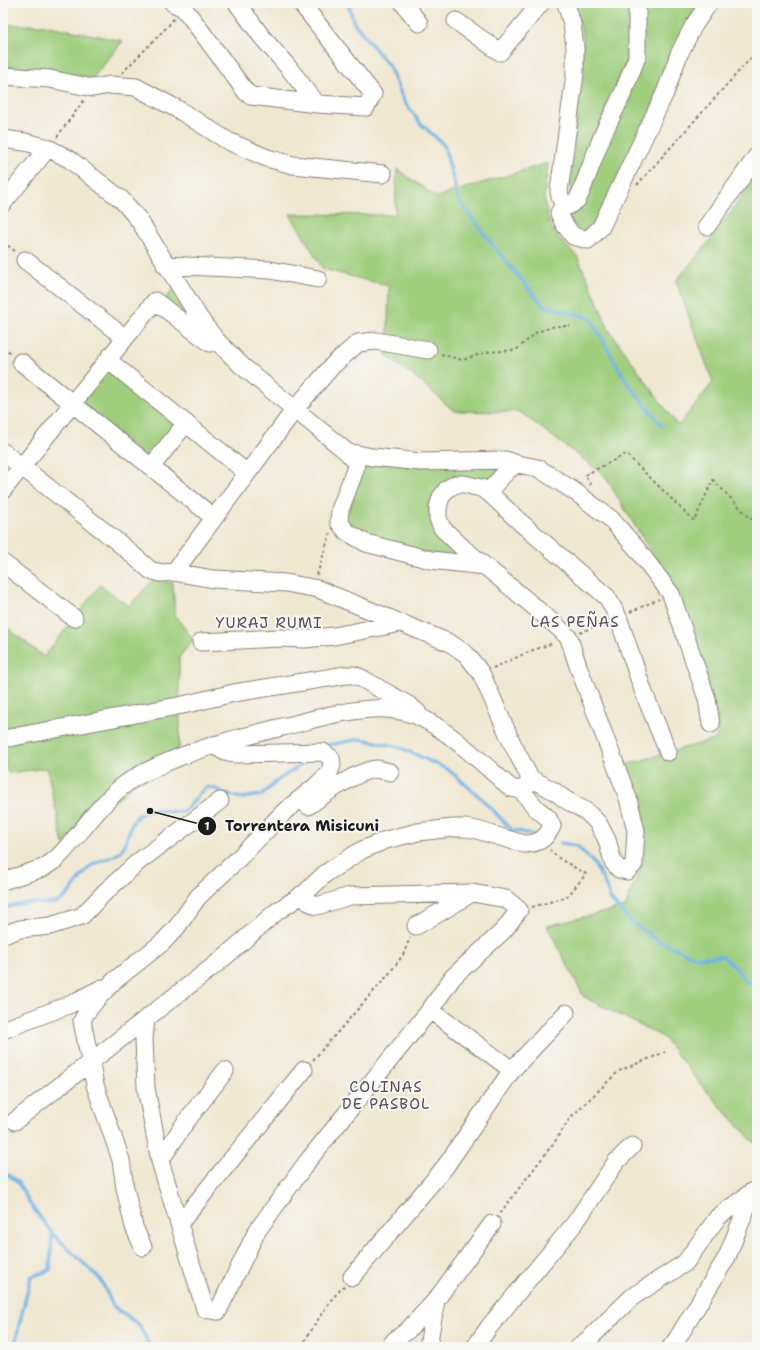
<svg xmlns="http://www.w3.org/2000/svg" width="760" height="1350" font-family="'Shantell Sans',sans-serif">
<rect width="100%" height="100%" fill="#f6f6f2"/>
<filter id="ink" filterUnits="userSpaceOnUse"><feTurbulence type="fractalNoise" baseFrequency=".025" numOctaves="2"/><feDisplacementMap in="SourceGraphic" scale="8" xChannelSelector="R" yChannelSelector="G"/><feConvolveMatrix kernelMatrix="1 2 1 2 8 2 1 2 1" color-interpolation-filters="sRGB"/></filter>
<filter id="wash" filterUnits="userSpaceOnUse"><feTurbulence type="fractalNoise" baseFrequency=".012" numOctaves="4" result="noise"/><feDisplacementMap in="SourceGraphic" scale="16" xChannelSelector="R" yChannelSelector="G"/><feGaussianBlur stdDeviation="0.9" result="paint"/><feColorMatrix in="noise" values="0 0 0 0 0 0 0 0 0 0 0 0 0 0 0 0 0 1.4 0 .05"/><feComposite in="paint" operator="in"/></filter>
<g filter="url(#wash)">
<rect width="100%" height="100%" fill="#f0e7d0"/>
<!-- green -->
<path fill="#9fce7d" stroke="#5e754c" d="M 574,3 L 630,3 L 630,53 L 570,197 L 583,36 Z
M 645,3 L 701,3 L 598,219 L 582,232 L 570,221 L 591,179 Z
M 3,25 L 44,25 L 123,41 L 93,78 L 17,66 L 3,67 Z
M 548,163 L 544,198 L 549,222 L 559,239 L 577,256 L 593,291 L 609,330 L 678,426 L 713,382 L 676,281 L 718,231 L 757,174 L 757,1146 L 702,1086 L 663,1037 L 584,997 L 547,926 L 625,907 L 643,862 L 646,827 L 625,765 L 716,739 L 719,723 L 671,585 L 604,475 L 520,412 L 454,411 L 421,382 L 387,356 L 389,286 L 323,269 L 290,214 L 395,215 L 397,169 L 436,197 Z
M 173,289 L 203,332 L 163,302 Z
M 108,368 L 180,426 L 151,461 L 79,404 Z
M 364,461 L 503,466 L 485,484 L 440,487 C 437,491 433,495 431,500 C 420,523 454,547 469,560 L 388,545 L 350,527 L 347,516 Z
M 153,580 L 173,583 L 175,616 L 193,639 L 179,658 L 180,723 L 179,748 L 63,844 L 47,768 L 8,773 L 3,753 L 3,624 L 44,657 L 100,585 L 129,606 Z"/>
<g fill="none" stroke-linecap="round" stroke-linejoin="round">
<!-- stream -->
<path stroke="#72b6e8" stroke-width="3.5" d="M 348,3 L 354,23 L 389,66 L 404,101 L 420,123 L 444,145 L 459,201 L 485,235 L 518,276 L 544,306 L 590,318 L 626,381 L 662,426
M 327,745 L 361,739 L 399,747 L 449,770 L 481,798 L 512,830 L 535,835
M 561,843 L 577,846 L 593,862 L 603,879 L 611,900 L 630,921 L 657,940 L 695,957 L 712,957 L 722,956 L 735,967 L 747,982 L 757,986
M 3,908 C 11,906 19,904 27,903 C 37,902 50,906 60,901 C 73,893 79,876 90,867 C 99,859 111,860 120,852 C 129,843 128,822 139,815 C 144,811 156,810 162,810 C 169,811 177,814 183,811 C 191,807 198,793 207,787 L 216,789 L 226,794 L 242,798 L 262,795 L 278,780 L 304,763
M 3,1172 L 13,1178 L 19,1184 L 30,1204 L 52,1233 L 101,1280 L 113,1306 L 140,1326 L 150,1347
M 15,1347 L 18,1329 L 31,1277 L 50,1270 L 52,1233"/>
</g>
</g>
<g filter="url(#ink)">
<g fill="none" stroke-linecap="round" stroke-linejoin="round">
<!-- minor casing -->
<g stroke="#868276" stroke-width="19">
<path id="minor" d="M 173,3 L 183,8 L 189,15 L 246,92 L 251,96 L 317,104 L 366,107 L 373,94 L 301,3
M 237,3 L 262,37 L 288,67 L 317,104
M 403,3 L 419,23
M 566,3 L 572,24 L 575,47 L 575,74 L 559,191 C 560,198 561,203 568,206 L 577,200 L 581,192 L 603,134 L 623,93 L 637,57 L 637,3
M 456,21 L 500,52 L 541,3
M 3,76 L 50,79 L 93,88 L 110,85 L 136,87 L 179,110 L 228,141 L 267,158 L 293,165 L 383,174
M 3,139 L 25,142 L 48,148 L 69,159 L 122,200 L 139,220 L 200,319 L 216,340 L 242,366 L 347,452 L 356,462 L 355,470 L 340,510 L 339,522 L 347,532 L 366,543 L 431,560 L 485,566
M 3,203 L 48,148
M 564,204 L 559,213 L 564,224 L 573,236 L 588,240 L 601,227 L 665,93 L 679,54 L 694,25 L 709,3
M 707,226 L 757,156
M 25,260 L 125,338
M 165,265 L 270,270 L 318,279
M 108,360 L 247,473
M 21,362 L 213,517
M 3,452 L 119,543 L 150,570 L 161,573 L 174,572 L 213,579 L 286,583 L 318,589 L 450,643 L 466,654 L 481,673 L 512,743 L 530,778 L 526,787
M 347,452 L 372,457 L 421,462 L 506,460 L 517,464
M 151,467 L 186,423
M 3,490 L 155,301 L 210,343
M 488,492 L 508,470 L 517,464 L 538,468 L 574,491 L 611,519 L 637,549 L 671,594 L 707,699 L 711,724
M 3,563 L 74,618
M 174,572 L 295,409 L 333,365 L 358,343 L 376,341 L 428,350
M 201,642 L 279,638 L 304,639 L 334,636 L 401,623
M 3,739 L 183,705 L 234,693 L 346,675 L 354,675 L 361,678 L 410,706 L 418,713
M 530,778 L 554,791 L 566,800 L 587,812 L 598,823 L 607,840 L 613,862 L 619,869 L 627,871 L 634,864 L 636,831 L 628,798 L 578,666 L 569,638 L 559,628 L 525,599 L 463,548 L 442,528 L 438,518 L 438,508 L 441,497 L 447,489 L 456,484 L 464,484 L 481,488 L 488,492 L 520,522 L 607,597 L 618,617 L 644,693 L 668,752
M 308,806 C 323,795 360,769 377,769 C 381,770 386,771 390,772
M 3,881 L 43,868 L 55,860 C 79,837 99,804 124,785 C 134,777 145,772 156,767 C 196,748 239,738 282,727 C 312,720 340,711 371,709 C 384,708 400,710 412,714 C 444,725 485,766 511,788 L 521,790 L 536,808 L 548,818 L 552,826 C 546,839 538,844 524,844 L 477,830 L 465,828 L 453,828 L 418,832 L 386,840 L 362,850 L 326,873 L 305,893 L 276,912 L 220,961 L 15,1121
M 416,926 L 444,910 L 472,893
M 3,935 L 20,929 L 50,926 L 82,916 L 103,894 L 138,862 L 220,801
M 430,1010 L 512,1070
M 146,1019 L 144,1039 L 146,1088 L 160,1161 L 205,1309 L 218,1311 L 257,1231 L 307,1162 L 430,1010 L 453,977 L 504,930 L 519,910 L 506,899 L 472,893 L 350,896 L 317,906 L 309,902 L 301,895
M 3,1030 L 71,1004 L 102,988
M 160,1161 L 185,1123 L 225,1071
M 180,1223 L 304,1070
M 143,1247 L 134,1227 L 125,1188 L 121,1160 L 95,1085 L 82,1021 L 86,1013 L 96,1000 L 114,981 L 163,942 L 177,927 L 198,897 L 239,858 L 285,811 L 316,786 L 329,773 L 332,765 L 331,758 L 323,752 L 234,754 L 225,752 L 213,745
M 352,1277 L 445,1167 L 512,1070 L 566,1013
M 389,1347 L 395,1340 L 407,1331 L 436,1300 L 492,1224
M 428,1347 L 436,1300
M 475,1347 L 489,1327 L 575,1223 L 616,1162 L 632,1146
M 579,1347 L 589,1339 L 632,1297 L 685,1263 L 718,1217 L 753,1191 L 727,1257 L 677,1339 L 671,1347"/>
</g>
<!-- path -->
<path stroke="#868276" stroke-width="2" stroke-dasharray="3 3" stroke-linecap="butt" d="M 122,73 L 168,26 L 174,18
M 57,137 L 84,100
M 637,185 L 757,51
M 3,242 L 15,251
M 3,347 L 11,353
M 441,354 L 462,360 L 487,352 L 516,350 L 537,332 L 555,326 L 570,326
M 591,485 L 585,475 L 626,454 L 694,521 L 713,480 L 751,519 L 757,519
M 317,575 L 330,533
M 630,612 L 659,599
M 580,633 L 605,621
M 493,668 L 533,650 L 554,643
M 532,907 L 567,897 L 586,874 L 560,859 L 550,850
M 313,1060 L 388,975 L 403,955 L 410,938
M 500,1213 L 556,1140 L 570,1118 L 619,1071 L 665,1052
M 301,1346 L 330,1301 L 344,1286"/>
<!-- minor -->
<use href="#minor" stroke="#fff" stroke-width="17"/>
</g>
</g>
<g text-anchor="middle" stroke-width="4" stroke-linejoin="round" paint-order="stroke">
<!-- neighbourhood labels -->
<g font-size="15" letter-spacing="1" fill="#554c5c" stroke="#f6f6f2">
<text x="575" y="627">LAS PEÑAS</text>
<text x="269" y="628">YURAJ RUMI</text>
<text x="386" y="1092">COLINAS<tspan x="386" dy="17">DE PASBOL</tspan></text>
</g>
</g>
<!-- callouts -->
<path fill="none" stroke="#1c1c1c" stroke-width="1.5" d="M150 811L207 826"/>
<g fill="#1c1c1c" stroke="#f6f6f2" stroke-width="1.5">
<circle cx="150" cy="811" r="4"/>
<circle cx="207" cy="826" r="10"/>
</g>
<g font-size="12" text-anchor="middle" font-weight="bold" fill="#fff">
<text x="207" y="830">1</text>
</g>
<g font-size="15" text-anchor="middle" font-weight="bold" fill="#1c1c1c" stroke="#f6f6f2" stroke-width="4" stroke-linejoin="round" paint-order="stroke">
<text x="302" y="831">Torrentera Misicuni</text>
</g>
<!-- margin -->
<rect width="760" height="1350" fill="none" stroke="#f6f6f2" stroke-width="16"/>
</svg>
